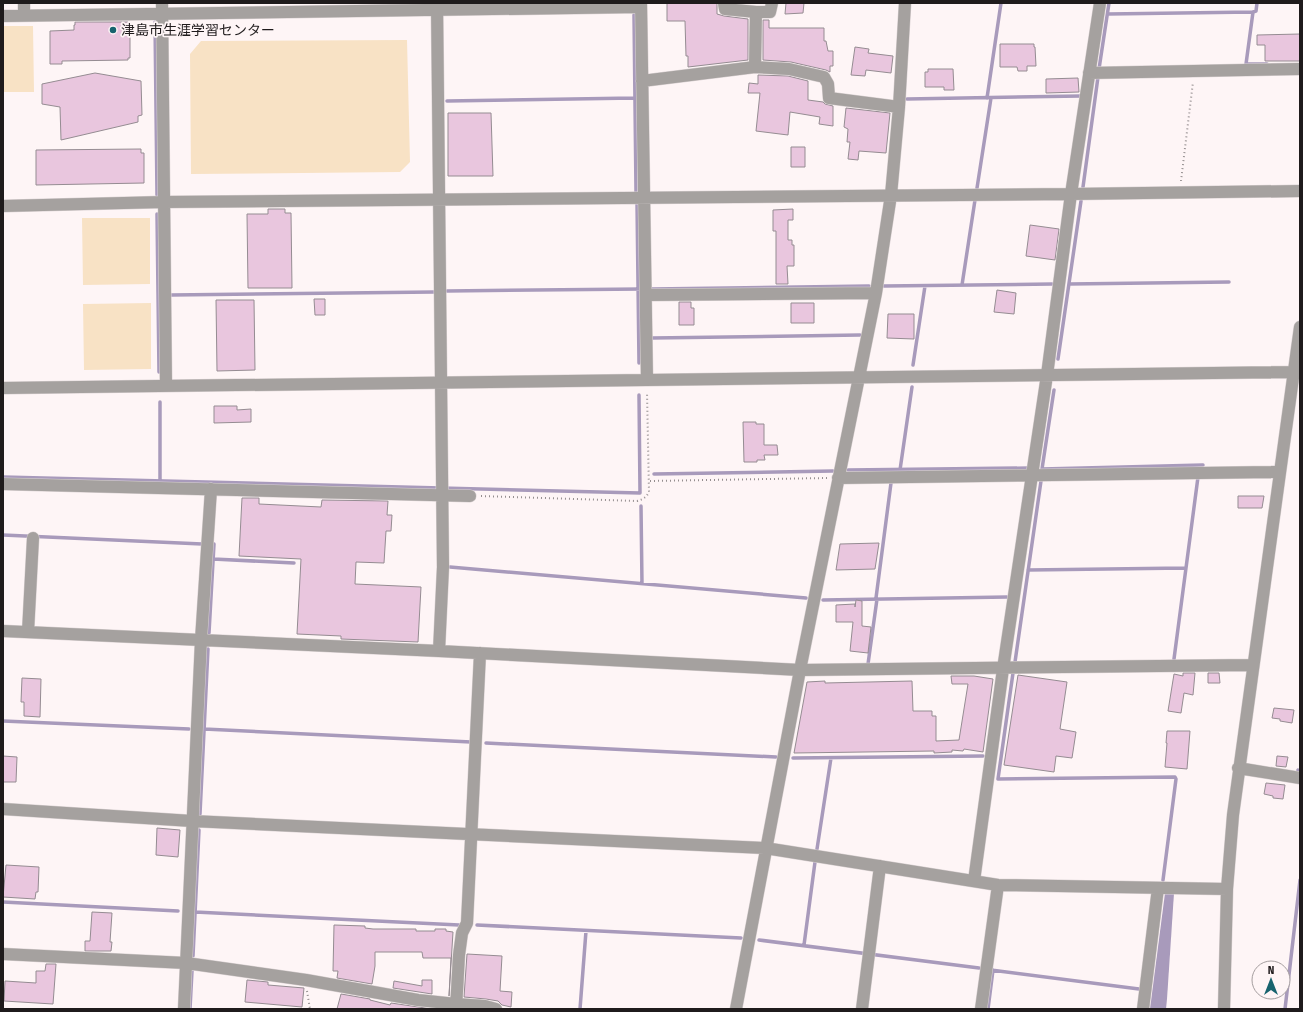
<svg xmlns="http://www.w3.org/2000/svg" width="1303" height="1012" font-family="'Fira Sans Condensed','Noto Sans JP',sans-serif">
<rect width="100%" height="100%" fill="#fef5f6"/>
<!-- green -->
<path fill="#f8e2c5" d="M 3,26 L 33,26 L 34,92 L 3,92 Z
M 407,40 L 410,162 L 400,172 L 191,174 L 190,54 L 201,41 Z
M 82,218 L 150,218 L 150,284 L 83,285 Z
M 151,303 L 151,369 L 84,370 L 83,304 Z"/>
<!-- water -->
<path fill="#a89abb" d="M 1165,893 L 1174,893 L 1167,999 L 1166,1009 L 1150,1009 Z"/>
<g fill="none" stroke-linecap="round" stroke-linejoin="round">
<!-- stream -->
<path stroke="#a89abb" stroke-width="3.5" d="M 1253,12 L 1256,11 L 1257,3
M 1108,14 L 1253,12 L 1246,64 L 1267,64
M 634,15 L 636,192
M 155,22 L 157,195
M 1099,69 L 1109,3
M 987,98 L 1001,3
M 907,99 L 1081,96
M 447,101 L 635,98
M 1083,187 L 1098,77
M 977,188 L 991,98
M 637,203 L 639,363
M 157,214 L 159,372
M 1069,284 L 1229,282
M 962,285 L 975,200
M 884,286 L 1052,284
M 652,289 L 869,286
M 447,291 L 642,289
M 171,295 L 434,292
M 652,338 L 860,335
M 1058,359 L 1081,201
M 913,365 L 925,286
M 1054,390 L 1042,469 L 1203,465
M 160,402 L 160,480
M 848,470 L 1028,468
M 900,470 L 912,387
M 654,474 L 833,471
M 3,477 L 640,493 L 639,395
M 641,506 L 642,584
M 3,535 L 202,544
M 213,559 L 294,563
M 450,567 L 806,598
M 1028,570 L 1186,568
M 876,598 L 891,483
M 823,600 L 1007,597
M 209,633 L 214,544
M 1174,659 L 1198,477
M 1015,662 L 1041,481
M 868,664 L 877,599
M 1013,673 L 998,779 L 1175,777 L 1176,779 L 1163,880
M 3,721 L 189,729
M 204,729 L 471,742
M 486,743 L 776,757
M 793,758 L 983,756
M 1298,770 L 1300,771
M 200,814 L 208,649
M 817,849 L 831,758
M 3,902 L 178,911
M 195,912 L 459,925
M 477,925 L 741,938
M 759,940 L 979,968
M 804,945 L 815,862
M 193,956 L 199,830
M 991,970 L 1139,989
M 190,1009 L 192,971
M 580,1009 L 586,931
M 988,1009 L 993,970
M 1285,1009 L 1300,880"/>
</g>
<!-- building -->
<path fill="#e9c6de" stroke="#958c92" d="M 667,3 L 717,3 L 717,14 L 724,16 L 748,19 L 748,60 L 688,67 L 688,56 L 686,56 L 685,21 L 667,21 Z
M 786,3 L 804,3 L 803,13 L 785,14 Z
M 763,20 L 769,20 L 769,28 L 824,28 L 824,41 L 826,41 L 828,51 L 833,51 L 833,66 L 830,66 L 830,72 L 826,70 L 791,62 L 763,60 Z
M 75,22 L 128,22 L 128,24 L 130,24 L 130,58 L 128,58 L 128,60 L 62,61 L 62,64 L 50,64 L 50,31 L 74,30 L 74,25 L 75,25 Z
M 1300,34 L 1300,61 L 1265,61 L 1265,45 L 1257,45 L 1257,35 Z
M 1000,44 L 1034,44 L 1034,47 L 1035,47 L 1036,66 L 1027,66 L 1027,71 L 1018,71 L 1017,67 L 1000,67 Z
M 855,47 L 869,49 L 868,53 L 893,56 L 891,73 L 866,70 L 865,76 L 851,75 Z
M 928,69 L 953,69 L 954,90 L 944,90 L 944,87 L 925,87 L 925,72 L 928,72 Z
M 95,73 L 141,81 L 142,115 L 138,116 L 138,122 L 61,140 L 60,107 L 42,104 L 42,84 Z
M 758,75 L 788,76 L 808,81 L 808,100 L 823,102 L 825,104 L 833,106 L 833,126 L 819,124 L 820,117 L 790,112 L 788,135 L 756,131 L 760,93 L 748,93 L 749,83 L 758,84 Z
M 1078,78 L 1079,92 L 1046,93 L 1046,79 Z
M 846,108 L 890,113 L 886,153 L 859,151 L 858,160 L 848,159 L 850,142 L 847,142 L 848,129 L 844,127 Z
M 448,113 L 491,113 L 493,176 L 448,176 Z
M 791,147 L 805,147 L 805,167 L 791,167 Z
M 141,149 L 141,153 L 144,153 L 144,183 L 36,185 L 36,150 Z
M 268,209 L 285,209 L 285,213 L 291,213 L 292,288 L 248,288 L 247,214 L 268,214 Z
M 793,209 L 793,220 L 788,220 L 788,240 L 792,240 L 792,245 L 794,245 L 794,266 L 787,266 L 788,284 L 776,284 L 776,231 L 773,231 L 773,210 Z
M 1030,225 L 1059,229 L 1055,260 L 1026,256 Z
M 997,290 L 1016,293 L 1014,314 L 994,312 Z
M 314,299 L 325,299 L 325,315 L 315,315 Z
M 216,300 L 254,300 L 255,370 L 217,371 Z
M 679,302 L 691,302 L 691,308 L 694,308 L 694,325 L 679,325 Z
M 791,303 L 814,303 L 814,323 L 791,323 Z
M 888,314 L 914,314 L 914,339 L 887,338 Z
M 214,406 L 237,406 L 237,410 L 251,409 L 251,422 L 214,423 Z
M 743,422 L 756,422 L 756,424 L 764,424 L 764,445 L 777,445 L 778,455 L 764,455 L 765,460 L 757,460 L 757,462 L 744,462 Z
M 1238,496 L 1264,496 L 1262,508 L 1238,508 Z
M 242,498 L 259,498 L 259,504 L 321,507 L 322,500 L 388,501 L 387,515 L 392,515 L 391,531 L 386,531 L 384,563 L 356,562 L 355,584 L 421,587 L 418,642 L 341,639 L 341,636 L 297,634 L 301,559 L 239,556 Z
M 879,543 L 875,569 L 836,570 L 840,544 Z
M 856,600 L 862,601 L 862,626 L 871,627 L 868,653 L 850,651 L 853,622 L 836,622 L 836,605 L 855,604 L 855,607 Z
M 1183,673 L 1195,673 L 1193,695 L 1184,693 L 1181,713 L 1168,711 L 1174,674 L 1183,676 Z
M 1208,673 L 1219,673 L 1220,683 L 1208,683 Z
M 1018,675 L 1067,682 L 1060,729 L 1076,732 L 1072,758 L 1056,756 L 1054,772 L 1004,765 Z
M 951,676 L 974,676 L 993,679 L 983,752 L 964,749 L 963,751 L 952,750 L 952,752 L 934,753 L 934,751 L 794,753 L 807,682 L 825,681 L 825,683 L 912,681 L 913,711 L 932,711 L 932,716 L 936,716 L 936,741 L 959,740 L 968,684 L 952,684 Z
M 22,678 L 41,679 L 40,717 L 24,716 L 24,702 L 21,702 Z
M 1274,708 L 1294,710 L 1292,723 L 1280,721 L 1280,719 L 1272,718 Z
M 1167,731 L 1190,731 L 1187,769 L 1165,767 L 1167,743 L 1166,743 Z
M 3,756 L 17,757 L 16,782 L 3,782 Z
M 1277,756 L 1288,757 L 1286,767 L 1276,766 Z
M 1266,783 L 1285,785 L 1283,799 L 1273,798 L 1273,796 L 1264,794 Z
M 157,828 L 180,830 L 178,857 L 156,855 Z
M 6,865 L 39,867 L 38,892 L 36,892 L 35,899 L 3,897 Z
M 92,912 L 112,913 L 110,942 L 112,942 L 111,951 L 85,951 L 85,941 L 90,941 Z
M 334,925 L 365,926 L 365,928 L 373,929 L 416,929 L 416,931 L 435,931 L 435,929 L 446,929 L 446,931 L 453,932 L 449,996 L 451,958 L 423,958 L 422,952 L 375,952 L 375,966 L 372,984 L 337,978 L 338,971 L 333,971 Z
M 467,954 L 502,956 L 500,991 L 512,992 L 511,1007 L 502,1005 L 498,1001 L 486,999 L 464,997 Z
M 46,964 L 56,964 L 53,1004 L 4,1001 L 5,981 L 36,983 L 36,971 L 45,971 Z
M 247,980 L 268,982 L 268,985 L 304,988 L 302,1007 L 245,1002 Z
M 422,980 L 432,980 L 432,994 L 393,988 L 394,981 L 422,986 Z
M 341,994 L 370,999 L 370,1000 L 390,1005 L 391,1003 L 432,1009 L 337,1009 Z"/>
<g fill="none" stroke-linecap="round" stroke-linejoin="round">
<!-- minor casing -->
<g stroke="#dad2d3" stroke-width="13">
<path id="minor" d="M 24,3 L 24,15
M 162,3 L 166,386
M 437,3 L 443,567 L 439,651
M 641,3 L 647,380
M 724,3 L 725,9 L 756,12
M 3,16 L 641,7
M 755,67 L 756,12 L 770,12 L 772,3
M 1089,73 L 1300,69
M 642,81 L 755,67 L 789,69 L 824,77 L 828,84 L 829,98 L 899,107
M 3,206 L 164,202 L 1071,194 L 1300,191
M 646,295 L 876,293
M 3,388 L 1294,372
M 838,478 L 1279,472
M 3,484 L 470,496
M 3,631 L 439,651 L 800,670 L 1253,665
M 28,632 L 33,538
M 1238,768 L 1300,778
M 3,809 L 192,821 L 765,848 L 998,885 L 1227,889
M 974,881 L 1003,669 L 1047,375 L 1071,194 L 1100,3
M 3,954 L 186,963 L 306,980 L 418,1000 L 456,1004 L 485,1006 L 496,1009
M 184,1009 L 201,640 L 211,489
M 456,1009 L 459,955 L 462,933 L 467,923 L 480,653
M 736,1009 L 800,670 L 876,293 L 891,195 L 899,107 L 905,3
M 862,1009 L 880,866
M 981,1009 L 998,885
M 1143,1009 L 1158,888
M 1224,1009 L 1227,889 L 1233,815 L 1300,327"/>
</g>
<!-- path -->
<path stroke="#948e8f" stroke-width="2" stroke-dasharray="1 3" stroke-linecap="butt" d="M 1181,181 L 1193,82
M 650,481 L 827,478
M 481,496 L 637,501 C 643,499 646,498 649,492 L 647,392
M 307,991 L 310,1009"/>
<!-- minor -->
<use href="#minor" stroke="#a5a19f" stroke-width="12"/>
</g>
<!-- markers -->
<circle fill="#17636e" stroke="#fef5f6" stroke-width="1.5" cx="113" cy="30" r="4"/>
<g text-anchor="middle" stroke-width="3.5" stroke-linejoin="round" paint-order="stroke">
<!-- poi labels -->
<g font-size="14" fill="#1f1b1c" stroke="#fef5f6" text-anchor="start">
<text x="121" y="35">津島市生涯学習センター</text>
</g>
</g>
<!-- border -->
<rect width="1303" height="1012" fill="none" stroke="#1f1b1c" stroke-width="8"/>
<!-- north arrow -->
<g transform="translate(1271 980)"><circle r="19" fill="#fef5f6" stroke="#a59e9f"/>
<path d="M0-3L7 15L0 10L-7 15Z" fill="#17636e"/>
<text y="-6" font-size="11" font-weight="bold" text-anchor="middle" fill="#1f1b1c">N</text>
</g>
</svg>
